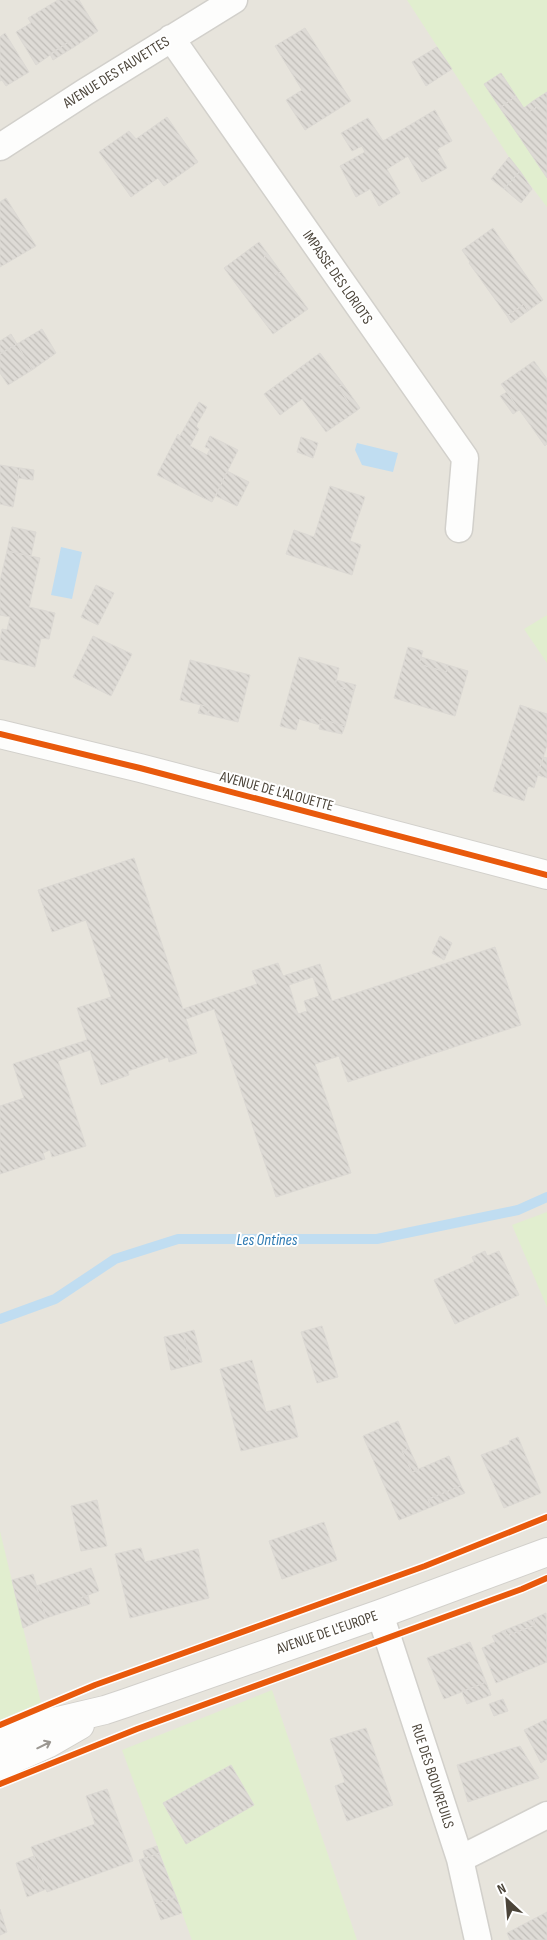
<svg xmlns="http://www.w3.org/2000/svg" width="547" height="1940" font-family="'Sofia Sans Condensed',sans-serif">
<defs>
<pattern id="building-back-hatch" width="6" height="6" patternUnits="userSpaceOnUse" patternTransform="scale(1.25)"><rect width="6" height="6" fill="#dedbd6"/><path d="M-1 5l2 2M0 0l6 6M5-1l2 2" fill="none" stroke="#c0bdb8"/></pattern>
</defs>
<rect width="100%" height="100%" fill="#f4f2ee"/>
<!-- residential -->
<path fill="#e7e4dc" d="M 0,0 L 547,0 L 547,1940 L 0,1940 Z"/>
<!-- green -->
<path fill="#e1eecf" d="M 407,0 L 547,0 L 547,207 L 509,157 Z
M 547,615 L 547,663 L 524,629 Z
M 547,1212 L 547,1307 L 512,1225 Z
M 0,1531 L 41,1703 L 0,1720 Z
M 272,1690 L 357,1940 L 192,1940 L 122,1750 Z"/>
<!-- water -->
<path fill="#c0ddf1" d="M 357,443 L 398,453 L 393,472 L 362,465 L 355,450 Z
M 61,547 L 82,552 L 72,599 L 51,595 Z"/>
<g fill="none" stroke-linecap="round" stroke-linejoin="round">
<!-- stream -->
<path stroke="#c0ddf1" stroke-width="10" d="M 0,1319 L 55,1299 L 115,1259 L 178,1239 L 377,1239 L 518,1210 L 547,1197"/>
</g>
<!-- building -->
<path fill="url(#building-back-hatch)" stroke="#dcd9d4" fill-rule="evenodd" d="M 58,0 L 79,0 L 98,31 L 74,47 L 70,41 L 36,65 L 16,32 L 31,23 L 28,18 Z
M 305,28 L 351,101 L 305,130 L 286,100 L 302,90 L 275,46 Z
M 5,33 L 29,72 L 6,86 L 2,80 L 0,81 L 0,37 Z
M 70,41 L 74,47 L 53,60 L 50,54 Z
M 437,47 L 452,69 L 426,86 L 412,62 Z
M 501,73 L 516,96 L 500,108 L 484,84 Z
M 547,92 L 547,178 L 500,108 L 516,96 L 527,113 L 537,107 L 533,101 Z
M 533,101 L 537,107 L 527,113 L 524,108 Z
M 435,110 L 452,141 L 437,149 L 447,168 L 422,182 L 408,156 L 387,169 L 400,193 L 379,206 L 370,189 L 356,197 L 340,166 L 365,152 L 362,146 L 352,151 L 341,133 L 368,118 L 383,141 Z
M 167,117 L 198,162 L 164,186 L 158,178 L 131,197 L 99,152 L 129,131 L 136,139 Z
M 509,157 L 520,171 L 504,189 L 491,179 Z
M 520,171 L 532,189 L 521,203 L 504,189 Z
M 6,198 L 36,246 L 0,267 L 0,202 Z
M 493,228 L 543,300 L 528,311 L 524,304 L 507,316 L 469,263 L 470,262 L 462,250 Z
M 259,242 L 268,254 L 264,257 L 276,275 L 281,272 L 308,309 L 273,334 L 224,268 Z
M 268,254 L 281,272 L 276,275 L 264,257 Z
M 524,304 L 528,311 L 511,323 L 507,316 Z
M 42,329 L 56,353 L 32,370 L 17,344 Z
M 11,334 L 17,344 L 0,354 L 0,341 Z
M 17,344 L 32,370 L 8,385 L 0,373 L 0,354 Z
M 320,353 L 343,384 L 338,387 L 355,412 L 326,432 L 302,399 L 280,415 L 264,394 Z
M 534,361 L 547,379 L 547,444 L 545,446 L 501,384 Z
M 343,384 L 360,408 L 355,412 L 338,387 Z
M 507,392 L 519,410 L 513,414 L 500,396 Z
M 199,402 L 207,407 L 196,426 L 199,429 L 190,446 L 207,455 L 210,449 L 205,447 L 210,436 L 238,450 L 212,502 L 157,475 L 178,434 L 180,436 Z
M 301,437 L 318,443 L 313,458 L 297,452 Z
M 0,465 L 20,468 L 13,507 L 0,504 Z
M 20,468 L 34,470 L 33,480 L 18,478 Z
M 227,471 L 249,482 L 237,506 L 216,496 Z
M 330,486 L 365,497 L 350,541 L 361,545 L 352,575 L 286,554 L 294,530 L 314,537 Z
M 12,527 L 36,532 L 31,556 L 7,551 Z
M 7,551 L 40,558 L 29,607 L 55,613 L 49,639 L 41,638 L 35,667 L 0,659 L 0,640 L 2,629 L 7,630 L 10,617 L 0,615 L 0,581 Z
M 96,585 L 114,593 L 98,625 L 81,617 Z
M 93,636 L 132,654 L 111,696 L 73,677 Z
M 408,647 L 423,651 L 419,664 L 446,672 L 448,665 L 468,671 L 455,716 L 394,698 Z
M 299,657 L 339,668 L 335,686 L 354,691 L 345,726 L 321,719 L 320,725 L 299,719 L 296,730 L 280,726 Z
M 421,657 L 448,665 L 446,672 L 419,664 Z
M 190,660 L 250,675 L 238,722 L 208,715 L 210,707 L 180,700 Z
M 336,680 L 356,685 L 354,691 L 335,686 Z
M 201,705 L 210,707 L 208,715 L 198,713 Z
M 520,705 L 547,714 L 547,745 L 534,788 L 528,786 L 524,801 L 493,791 Z
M 321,719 L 345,726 L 342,734 L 319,729 Z
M 543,757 L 547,758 L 547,778 L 538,775 Z
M 134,858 L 183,1009 L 257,984 L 252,971 L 278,963 L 283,976 L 320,964 L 332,1001 L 495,947 L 521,1025 L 348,1082 L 339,1056 L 315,1064 L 351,1173 L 276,1197 L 214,1009 L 186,1019 L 197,1053 L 169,1062 L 168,1057 L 128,1071 L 129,1075 L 101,1085 L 90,1050 L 58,1061 L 86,1146 L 52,1157 L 50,1150 L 43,1153 L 45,1159 L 0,1174 L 0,1106 L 24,1098 L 13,1064 L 87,1040 L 77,1008 L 111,997 L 86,920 L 52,932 L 38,890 ZM 313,977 L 319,996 L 304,1001 L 307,1011 L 298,1014 L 289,985 Z
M 440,936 L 452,943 L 444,960 L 432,953 Z
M 485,1251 L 487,1256 L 499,1251 L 519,1295 L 455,1324 L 434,1280 L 474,1262 L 472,1257 Z
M 322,1326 L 338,1377 L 317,1383 L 301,1332 Z
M 194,1330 L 202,1362 L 191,1365 L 183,1333 Z
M 183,1333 L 191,1365 L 171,1370 L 164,1337 Z
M 252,1360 L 266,1412 L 290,1405 L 298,1437 L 241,1451 L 220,1369 Z
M 398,1421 L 409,1448 L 402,1451 L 412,1472 L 449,1456 L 461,1486 L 428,1499 L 431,1507 L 399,1520 L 363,1436 Z
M 518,1437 L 541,1493 L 504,1508 L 481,1455 L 510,1444 L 509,1441 Z
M 409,1448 L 419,1470 L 412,1472 L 402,1451 Z
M 461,1486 L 465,1493 L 431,1507 L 428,1499 Z
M 97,1500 L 107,1546 L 81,1551 L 71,1506 Z
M 324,1522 L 337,1560 L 282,1579 L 269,1541 Z
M 141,1548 L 145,1562 L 198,1549 L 209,1598 L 130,1618 L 115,1554 Z
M 91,1568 L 99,1591 L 80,1598 L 83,1606 L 46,1618 L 36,1586 Z
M 33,1574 L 46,1618 L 23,1628 L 12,1580 Z
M 88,1595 L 90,1604 L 83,1606 L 80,1598 Z
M 546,1613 L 547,1662 L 496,1683 L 482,1648 L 495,1642 L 492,1636 L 505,1630 L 507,1636 L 535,1625 L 533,1619 Z
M 533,1619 L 535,1625 L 507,1636 L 505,1630 Z
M 470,1642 L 486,1682 L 444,1699 L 427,1658 Z
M 486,1682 L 491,1695 L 467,1704 L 462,1692 Z
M 503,1699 L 508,1711 L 494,1716 L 489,1704 Z
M 547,1719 L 547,1759 L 541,1763 L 524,1730 Z
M 366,1728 L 393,1805 L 347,1821 L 335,1786 L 345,1782 L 330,1739 Z
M 520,1746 L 539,1778 L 468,1802 L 457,1765 Z
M 231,1765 L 254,1805 L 186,1844 L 163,1803 Z
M 107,1789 L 133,1861 L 47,1892 L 31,1847 L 95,1824 L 86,1796 Z
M 157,1846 L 159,1853 L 145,1858 L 143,1851 Z
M 159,1853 L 176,1897 L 155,1904 L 139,1860 Z
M 34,1856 L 46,1889 L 27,1897 L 16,1863 Z
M 176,1897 L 182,1913 L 161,1920 L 155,1904 Z
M 0,1909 L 7,1932 L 0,1935 Z
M 547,1912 L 547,1940 L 510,1940 L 507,1933 Z"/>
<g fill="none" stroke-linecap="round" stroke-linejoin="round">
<!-- minor casing -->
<g stroke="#d2d0cb" stroke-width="29">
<path id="minor" d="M 171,38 L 465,458 L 459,529
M 0,147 L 85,92 L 234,0
M 380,1614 L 460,1859 L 478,1940
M 460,1859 L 547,1815"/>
</g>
<!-- tertiary casing -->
<g stroke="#d2d0cb" stroke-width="30">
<path id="tertiary" d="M 0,734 L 140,768 L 547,875
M 0,1743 L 37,1726 L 105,1710 L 126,1703 L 380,1614 L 547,1552
M 0,1765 L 47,1744 L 80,1725"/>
</g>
<!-- minor -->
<use href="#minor" stroke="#fdfdfc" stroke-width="26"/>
<!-- tertiary -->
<use href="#tertiary" stroke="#fdfdfc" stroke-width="28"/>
<!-- cycleway casing -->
<g stroke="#fff" stroke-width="9">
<path id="cycleway" d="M 0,734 L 140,768 L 547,875
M 0,1725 L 95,1685 L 425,1566 L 547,1517
M 0,1784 L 137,1729 L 522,1589 L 547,1578"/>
</g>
<!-- cycleway -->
<use href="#cycleway" stroke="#e8590c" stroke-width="6"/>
</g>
<!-- one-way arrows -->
<defs><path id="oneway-shaft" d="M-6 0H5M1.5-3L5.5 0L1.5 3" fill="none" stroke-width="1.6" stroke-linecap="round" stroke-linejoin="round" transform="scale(1.25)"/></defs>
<use stroke="#9b9791" href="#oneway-shaft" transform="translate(44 1745) rotate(-26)"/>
<g text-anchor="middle" stroke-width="4" stroke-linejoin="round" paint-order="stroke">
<!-- street labels -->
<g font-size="15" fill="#4b4439" stroke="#fff">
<text transform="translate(116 72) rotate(-32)" y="5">AVENUE DES FAUVETTES</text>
<text transform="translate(338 277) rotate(55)" y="5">IMPASSE DES LORIOTS</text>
<text transform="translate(277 791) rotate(15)" y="5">AVENUE DE L'ALOUETTE</text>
<text transform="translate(327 1632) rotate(-19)" y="5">AVENUE DE L'EUROPE</text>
<text transform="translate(433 1776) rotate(72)" y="5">RUE DES BOUVREUILS</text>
</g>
<!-- water labels -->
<g font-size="16" font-style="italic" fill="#2e7ab2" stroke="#fff">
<text x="267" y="1245">Les Ontines</text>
</g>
</g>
<!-- north arrow -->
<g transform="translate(507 1900) rotate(334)" stroke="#ffffff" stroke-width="4" paint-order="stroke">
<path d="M0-4L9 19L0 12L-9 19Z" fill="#4b4439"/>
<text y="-8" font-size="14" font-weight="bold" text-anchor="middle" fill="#4b4439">N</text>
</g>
</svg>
